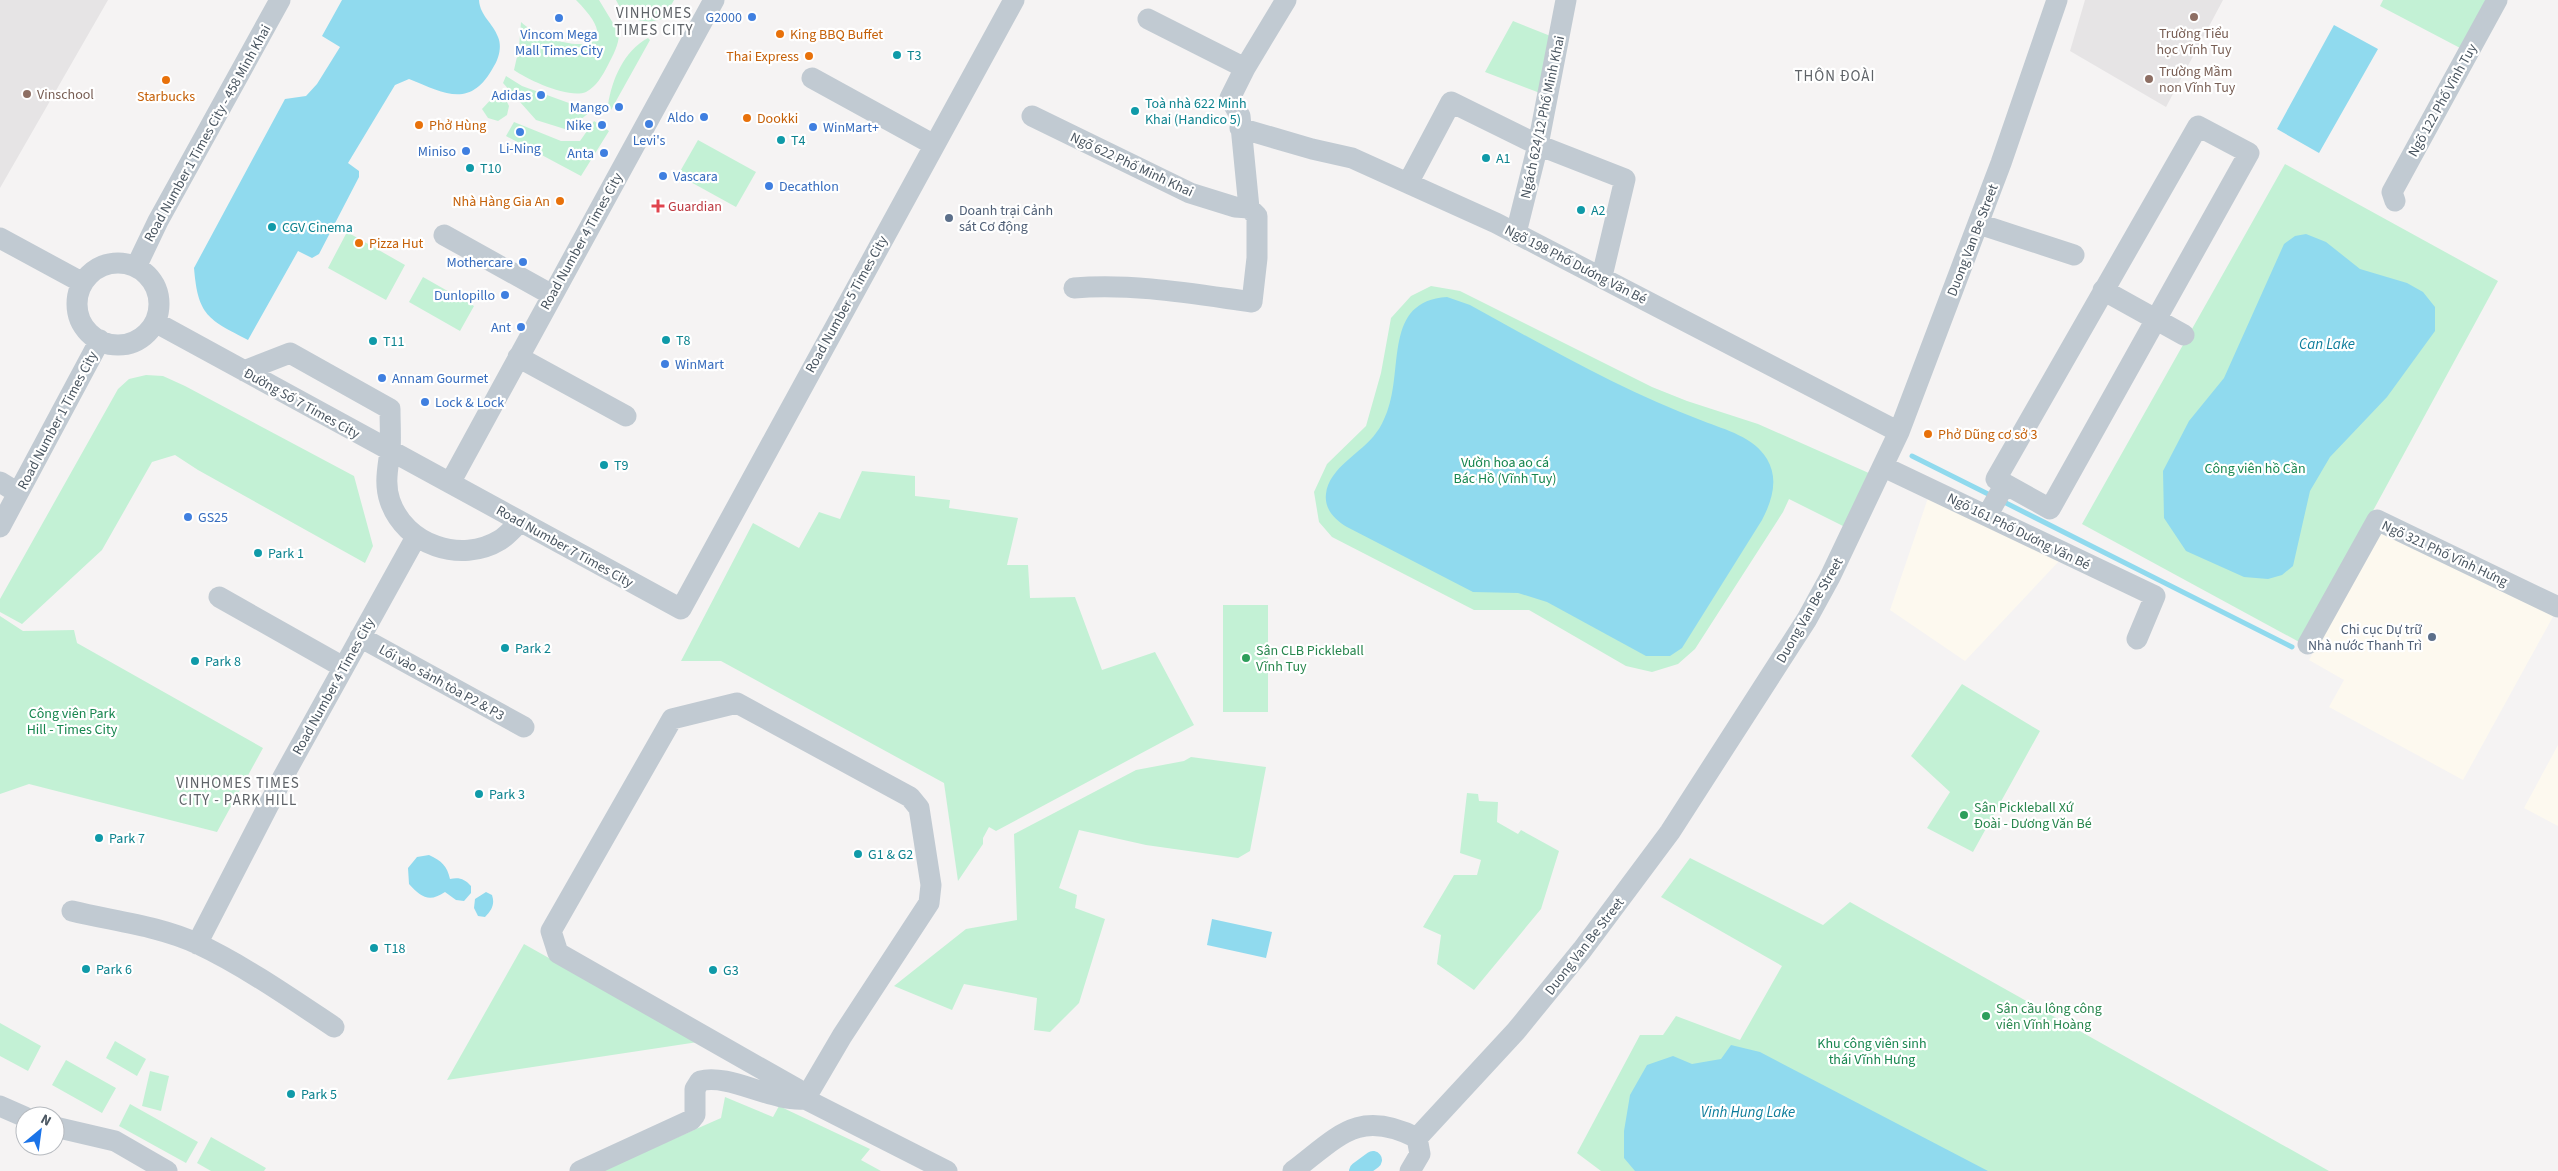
<svg xmlns="http://www.w3.org/2000/svg" width="2558" height="1171" font-family="'Source Sans 3',sans-serif">
<rect width="100%" height="100%" fill="#f5f3f3"/>
<!-- commercial -->
<path fill="#fdf9ef" d="M 1929,495 L 2060,560 L 1965,661 L 1890,610 Z
M 2381,531 L 2555,613 L 2463,780 L 2329,707 L 2344,680 L 2309,660 Z
M 2558,745 L 2558,826 L 2524,808 Z"/>
<!-- education -->
<path fill="#e6e4e5" d="M 0,0 L 108,0 L 0,188 Z
M 2085,0 L 2223,0 L 2166,107 L 2070,51 Z"/>
<!-- green -->
<path fill="#c3f1d5" d="M 576,0 L 599,0 L 619,33 C 619,45 613,55 608,65 C 603,75 596,87 586,92 C 569,99 528,80 514,70 L 519,48 L 521,22 C 548,48 638,62 576,0 Z
M 616,0 L 674,0 L 664,18 C 645,26 625,20 616,0 Z
M 2383,0 L 2488,0 L 2462,49 L 2380,6 Z
M 1513,21 L 1553,37 L 1540,93 L 1485,72 Z
M 648,38 L 650,40 L 611,110 L 608,105 C 612,79 624,51 648,38 Z
M 506,76 L 522,86 L 591,111 L 568,130 L 536,120 L 503,83 Z
M 496,94 L 505,98 L 509,106 L 507,115 L 498,121 L 488,118 L 482,109 Z
M 594,121 L 609,131 L 581,176 L 506,136 L 514,122 L 561,141 L 580,141 Z
M 698,140 L 756,172 L 736,207 L 678,175 Z
M 2285,164 L 2498,281 L 2301,643 L 2082,524 Z
M 347,232 L 405,265 L 386,300 L 328,268 Z
M 423,277 L 474,306 L 460,331 L 409,302 Z
M 1431,286 L 1460,291 L 1652,387 L 1687,401 L 1758,424 L 1871,474 L 1847,528 L 1789,499 L 1783,512 L 1695,649 L 1678,664 L 1652,672 L 1626,666 L 1529,610 L 1474,610 L 1332,537 L 1319,522 L 1314,492 L 1327,464 L 1366,426 L 1381,373 L 1391,318 L 1411,296 Z
M 146,375 L 163,376 L 185,386 L 354,476 L 373,546 L 365,563 L 198,470 L 175,455 L 152,462 L 102,550 L 22,624 L 0,612 L 0,599 L 118,389 L 129,379 Z
M 862,471 L 915,476 L 915,496 L 950,500 L 949,508 L 1018,518 L 1007,565 L 1028,565 L 1030,598 L 1075,597 L 1102,670 L 1155,652 L 1194,725 L 996,831 L 989,827 L 983,838 L 983,844 L 958,881 L 944,783 L 721,661 L 681,661 L 753,523 L 799,548 L 819,512 L 840,519 Z
M 1223,605 L 1268,605 L 1268,712 L 1223,712 Z
M 0,616 L 23,631 L 74,630 L 77,643 L 263,748 L 217,832 L 29,784 L 0,794 Z
M 1962,684 L 2040,731 L 1973,852 L 1927,828 L 1950,792 L 1911,756 Z
M 1191,757 L 1266,767 L 1250,851 L 1238,858 L 1146,845 L 1079,830 L 1059,888 L 1077,895 L 1075,908 L 1105,919 L 1079,1003 L 1050,1032 L 1034,1030 L 1037,998 L 964,984 L 952,1010 L 894,986 L 966,929 L 1017,920 L 1014,834 L 1136,770 L 1184,761 Z
M 1467,793 L 1478,794 L 1479,801 L 1498,802 L 1497,822 L 1518,834 L 1521,830 L 1559,851 L 1541,909 L 1474,990 L 1437,964 L 1441,935 L 1423,927 L 1454,875 L 1477,875 L 1481,860 L 1460,853 Z
M 1690,858 L 1823,925 L 1850,902 L 2329,1171 L 1601,1171 L 1577,1153 L 1640,1035 L 1663,1035 L 1676,1016 L 1740,1040 L 1782,966 L 1661,897 Z
M 524,944 L 698,1042 L 447,1080 Z
M 0,1023 L 41,1046 L 28,1071 L 0,1056 Z
M 115,1041 L 146,1059 L 137,1076 L 106,1058 Z
M 66,1060 L 116,1088 L 102,1113 L 52,1085 Z
M 150,1071 L 169,1076 L 161,1111 L 142,1106 Z
M 725,1097 L 773,1117 L 779,1106 L 870,1149 L 861,1160 L 881,1171 L 601,1171 L 721,1118 Z
M 130,1104 L 198,1142 L 186,1163 L 119,1126 Z
M 211,1137 L 266,1168 L 264,1171 L 211,1171 L 197,1163 Z"/>
<!-- water -->
<path fill="#90daee" d="M 342,0 L 479,0 C 480,16 493,23 498,37 C 502,46 499,58 494,66 C 471,109 446,94 409,79 L 395,85 L 348,163 L 359,171 L 359,177 L 319,254 L 312,258 L 298,251 L 248,340 C 208,319 198,316 194,268 L 285,99 L 306,96 L 317,84 L 340,47 L 322,36 Z
M 2334,25 L 2378,49 L 2319,153 L 2277,129 Z
M 2306,234 L 2326,242 L 2360,269 L 2407,283 L 2423,292 L 2435,307 L 2435,331 L 2387,397 L 2330,457 L 2310,491 L 2293,566 L 2282,575 L 2268,579 L 2244,577 L 2186,551 L 2164,518 L 2163,471 L 2189,421 L 2224,378 L 2284,244 L 2295,236 Z
M 1447,297 L 1470,305 C 1546,347 1621,390 1703,421 C 1726,430 1754,437 1767,459 C 1779,479 1772,501 1762,520 L 1682,648 L 1670,656 L 1646,656 L 1547,602 L 1518,593 L 1473,592 L 1347,527 C 1335,520 1324,509 1326,494 C 1329,467 1362,453 1376,433 C 1381,427 1384,419 1387,412 C 1404,369 1383,301 1447,297 Z
M 429,855 C 442,861 447,866 450,879 C 459,877 465,879 471,886 L 471,893 L 464,901 L 456,900 L 445,892 C 429,903 421,897 409,884 L 408,868 L 417,857 Z
M 486,892 L 492,895 C 495,904 492,910 485,917 L 478,916 L 474,908 L 475,899 Z
M 1212,919 L 1272,932 L 1266,958 L 1207,945 Z
M 1731,1045 L 1760,1052 L 1988,1171 L 1635,1171 L 1624,1158 L 1624,1131 L 1630,1095 L 1647,1065 L 1673,1056 L 1692,1064 L 1721,1059 Z"/>
<g fill="none" stroke-linecap="round" stroke-linejoin="round">
<!-- stream -->
<path stroke="#90daee" stroke-width="5" d="M 1912,456 L 1992,496
M 2002,501 L 2292,647"/>
<!-- canal -->
<path stroke="#90daee" stroke-width="18" d="M 1358,1171 L 1373,1160"/>
<!-- minor -->
<path stroke="#c1cad2" stroke-width="21" d="M 1148,19 L 1245,68
M 812,78 L 934,145
M 1032,116 L 1190,193 L 1235,207 L 1249,208
M 2198,126 L 2249,153 L 2050,509 L 1996,479 Z
M 1240,128 L 1312,149 L 1352,158 L 1496,223 L 1899,432
M 1408,183 L 1451,102 L 1538,145 L 1625,179 L 1602,276
M 2395,201 L 2392,192 L 2497,0
M 1249,208 L 1240,116 L 1230,98 L 1245,68 L 1286,0
M 1979,224 L 2074,255
M 1516,233 L 1538,145 L 1566,0
M 444,235 L 552,295
M 0,238 L 83,283
M77 304a41 41 0 1 1 82 0a41 41 0 1 1-82 0Z
M 136,267 L 158,221 L 280,0
M 1074,288 C 1133,283 1194,294 1252,302 L 1257,258 L 1257,216 L 1249,208
M 2103,290 L 2184,335
M 155,322 L 681,609 L 1014,0
M 518,357 L 626,416
M 244,371 L 290,353 L 390,409 C 390,423 391,438 390,451 C 388,468 384,484 390,501 C 405,545 461,564 500,540 C 508,535 514,527 520,522
M 1884,467 L 2155,596 L 2137,639
M 0,482 L 18,493
M 450,483 L 714,0
M 1987,516 L 2005,484
M 0,527 L 100,340
M 219,597 L 343,667
M 360,637 L 524,727
M 2308,644 L 2377,520 L 2558,607
M 72,911 C 113,921 160,926 198,944 C 243,965 292,999 334,1027
M 197,944 L 283,777 L 416,537
M 805,1099 L 842,1036 L 929,903 L 931,885 L 919,808 L 910,797 L 737,703 L 672,719 L 551,931 L 558,953 L 797,1089 L 805,1099 L 947,1171
M 0,1106 L 25,1117
M 55,1127 L 115,1141 L 167,1171
M 1417,1138 L 1516,1031 L 1582,950 L 1670,832 L 1807,619 L 1830,577 L 1899,432 L 2001,163 L 2057,0
M 580,1171 L 691,1120 L 695,1115 L 695,1089 L 700,1081 C 729,1073 772,1102 805,1099
M 1293,1171 C 1338,1137 1358,1108 1417,1138
M 1410,1171 L 1420,1154 L 1417,1138"/>
</g>
<!-- markers -->
<g fill="#3f7fe0" stroke="#fff" stroke-width="2">
<circle cx="752" cy="17" r="5"/>
<circle cx="559" cy="18" r="5"/>
<circle cx="541" cy="95" r="5"/>
<circle cx="619" cy="107" r="5"/>
<circle cx="704" cy="117" r="5"/>
<circle cx="649" cy="124" r="5"/>
<circle cx="602" cy="125" r="5"/>
<circle cx="813" cy="127" r="5"/>
<circle cx="520" cy="132" r="5"/>
<circle cx="466" cy="151" r="5"/>
<circle cx="604" cy="153" r="5"/>
<circle cx="663" cy="176" r="5"/>
<circle cx="769" cy="186" r="5"/>
<circle cx="523" cy="262" r="5"/>
<circle cx="505" cy="295" r="5"/>
<circle cx="521" cy="327" r="5"/>
<circle cx="665" cy="364" r="5"/>
<circle cx="382" cy="378" r="5"/>
<circle cx="425" cy="402" r="5"/>
<circle cx="188" cy="517" r="5"/>
</g>
<g fill="#8d6e63" stroke="#fff" stroke-width="2">
<circle cx="2194" cy="17" r="5"/>
<circle cx="2149" cy="79" r="5"/>
<circle cx="27" cy="94" r="5"/>
</g>
<g fill="#e8710a" stroke="#fff" stroke-width="2">
<circle cx="780" cy="34" r="5"/>
<circle cx="809" cy="56" r="5"/>
<circle cx="166" cy="80" r="5"/>
<circle cx="747" cy="118" r="5"/>
<circle cx="419" cy="125" r="5"/>
<circle cx="560" cy="201" r="5"/>
<circle cx="359" cy="243" r="5"/>
<circle cx="1928" cy="434" r="5"/>
</g>
<g fill="#0f9aa8" stroke="#fff" stroke-width="2">
<circle cx="897" cy="55" r="5"/>
<circle cx="1135" cy="111" r="5"/>
<circle cx="781" cy="140" r="5"/>
<circle cx="1486" cy="158" r="5"/>
<circle cx="470" cy="168" r="5"/>
<circle cx="1581" cy="210" r="5"/>
<circle cx="272" cy="227" r="5"/>
<circle cx="666" cy="340" r="5"/>
<circle cx="373" cy="341" r="5"/>
<circle cx="604" cy="465" r="5"/>
<circle cx="258" cy="553" r="5"/>
<circle cx="505" cy="648" r="5"/>
<circle cx="195" cy="661" r="5"/>
<circle cx="479" cy="794" r="5"/>
<circle cx="99" cy="838" r="5"/>
<circle cx="858" cy="854" r="5"/>
<circle cx="374" cy="948" r="5"/>
<circle cx="86" cy="969" r="5"/>
<circle cx="713" cy="970" r="5"/>
<circle cx="291" cy="1094" r="5"/>
</g>
<path fill="#e0444e" stroke="#fff" stroke-width="2" d="M655.5 198.5h5v5h5v5h-5v5h-5v-5h-5v-5h5z"/>
<g fill="#5c6f8a" stroke="#fff" stroke-width="2">
<circle cx="949" cy="218" r="5"/>
<circle cx="2432" cy="637" r="5"/>
</g>
<g fill="#2e9e5b" stroke="#fff" stroke-width="2">
<circle cx="1246" cy="658" r="5"/>
<circle cx="1964" cy="815" r="5"/>
<circle cx="1986" cy="1016" r="5"/>
</g>
<g text-anchor="middle" stroke-width="4.5" stroke-linejoin="round" paint-order="stroke">
<!-- shop labels -->
<g font-size="14" fill="#366cbe" stroke="#fff" text-anchor="end">
<text x="742" y="22">G2000</text>
<text x="559" y="39" text-anchor="middle">Vincom Mega<tspan x="559" dy="16">Mall Times City</tspan></text>
<text x="531" y="100">Adidas</text>
<text x="609" y="112">Mango</text>
<text x="694" y="122">Aldo</text>
<text x="592" y="130">Nike</text>
<text x="823" y="132" text-anchor="start">WinMart+</text>
<text x="649" y="145" text-anchor="middle">Levi's</text>
<text x="520" y="153" text-anchor="middle">Li-Ning</text>
<text x="456" y="156">Miniso</text>
<text x="594" y="158">Anta</text>
<text x="673" y="181" text-anchor="start">Vascara</text>
<text x="779" y="191" text-anchor="start">Decathlon</text>
<text x="513" y="267">Mothercare</text>
<text x="495" y="300">Dunlopillo</text>
<text x="511" y="332">Ant</text>
<text x="675" y="369" text-anchor="start">WinMart</text>
<text x="392" y="383" text-anchor="start">Annam Gourmet</text>
<text x="435" y="407" text-anchor="start">Lock &amp; Lock</text>
<text x="198" y="522" text-anchor="start">GS25</text>
</g>
<!-- education labels -->
<g font-size="14" fill="#785e54" stroke="#fff" text-anchor="start">
<text x="2194" y="38" text-anchor="middle">Trường Tiểu<tspan x="2194" dy="16">học Vĩnh Tuy</tspan></text>
<text x="2159" y="76">Trường Mầm<tspan x="2159" dy="16">non Vĩnh Tuy</tspan></text>
<text x="37" y="99">Vinschool</text>
</g>
<!-- food labels -->
<g font-size="14" fill="#c56008" stroke="#fff" text-anchor="start">
<text x="790" y="39">King BBQ Buffet</text>
<text x="799" y="61" text-anchor="end">Thai Express</text>
<text x="166" y="101" text-anchor="middle">Starbucks</text>
<text x="757" y="123">Dookki</text>
<text x="429" y="130">Phở Hùng</text>
<text x="550" y="206" text-anchor="end">Nhà Hàng Gia An</text>
<text x="369" y="248">Pizza Hut</text>
<text x="1938" y="439">Phở Dũng cơ sở 3</text>
</g>
<!-- culture labels -->
<g font-size="14" fill="#0d838f" stroke="#fff" text-anchor="start">
<text x="907" y="60">T3</text>
<text x="1145" y="108">Toà nhà 622 Minh<tspan x="1145" dy="16">Khai (Handico 5)</tspan></text>
<text x="791" y="145">T4</text>
<text x="1496" y="163">A1</text>
<text x="480" y="173">T10</text>
<text x="1591" y="215">A2</text>
<text x="282" y="232">CGV Cinema</text>
<text x="676" y="345">T8</text>
<text x="383" y="346">T11</text>
<text x="614" y="470">T9</text>
<text x="268" y="558">Park 1</text>
<text x="515" y="653">Park 2</text>
<text x="205" y="666">Park 8</text>
<text x="489" y="799">Park 3</text>
<text x="109" y="843">Park 7</text>
<text x="868" y="859">G1 &amp; G2</text>
<text x="384" y="953">T18</text>
<text x="96" y="974">Park 6</text>
<text x="723" y="975">G3</text>
<text x="301" y="1099">Park 5</text>
</g>
<!-- street labels -->
<g font-size="14" fill="#4a5661" stroke="#fff">
<text transform="translate(2442 100) rotate(-61)" y="5">Ngõ 122 Phố Vĩnh Tuy</text>
<text transform="translate(1542 117) rotate(-78)" y="5">Ngách 624/12 Phố Minh Khai</text>
<text transform="translate(207 133) rotate(-61)" y="5">Road Number 1 Times City - 458 Minh Khai</text>
<text transform="translate(1132 164) rotate(25)" y="5">Ngõ 622 Phố Minh Khai</text>
<text transform="translate(1972 240) rotate(-69)" y="5">Duong Van Be Street</text>
<text transform="translate(581 241) rotate(-61)" y="5">Road Number 4 Times City</text>
<text transform="translate(1576 264) rotate(27)" y="5">Ngõ 198 Phố Dương Văn Bé</text>
<text transform="translate(846 304) rotate(-61)" y="5">Road Number 5 Times City</text>
<text transform="translate(302 403) rotate(29)" y="5">Đường Số 7 Times City</text>
<text transform="translate(57 420) rotate(-62)" y="5">Road Number 1 Times City</text>
<text transform="translate(2019 531) rotate(26)" y="5">Ngõ 161 Phố Dương Văn Bé</text>
<text transform="translate(565 546) rotate(29)" y="5">Road Number 7 Times City</text>
<text transform="translate(2445 553) rotate(25)" y="5">Ngõ 321 Phố Vĩnh Hưng</text>
<text transform="translate(1809 610) rotate(-60)" y="5">Duong Van Be Street</text>
<text transform="translate(442 682) rotate(29)" y="5">Lối vào sảnh tòa P2 &amp; P3</text>
<text transform="translate(333 686) rotate(-61)" y="5">Road Number 4 Times City</text>
<text transform="translate(1584 946) rotate(-52)" y="5">Duong Van Be Street</text>
</g>
<!-- health labels -->
<g font-size="14" fill="#be3a42" stroke="#fff" text-anchor="start">
<text x="668" y="211">Guardian</text>
</g>
<!-- service labels -->
<g font-size="14" fill="#4e5e75" stroke="#fff" text-anchor="start">
<text x="959" y="215">Doanh trại Cảnh<tspan x="959" dy="16">sát Cơ động</tspan></text>
<text x="2422" y="634" text-anchor="end">Chi cục Dự trữ<tspan x="2422" dy="16">Nhà nước Thanh Trì</tspan></text>
</g>
<!-- park labels -->
<g font-size="14" fill="#17864f" stroke="#fff">
<text x="1505" y="467">Vườn hoa ao cá<tspan x="1505" dy="16">Bác Hồ (Vĩnh Tuy)</tspan></text>
<text x="2255" y="473">Công viên hồ Cần</text>
<text x="72" y="718">Công viên Park<tspan x="72" dy="16">Hill - Times City</tspan></text>
<text x="1872" y="1048">Khu công viên sinh<tspan x="1872" dy="16">thái Vĩnh Hưng</tspan></text>
</g>
<!-- leisure labels -->
<g font-size="14" fill="#27864d" stroke="#fff" text-anchor="start">
<text x="1256" y="655">Sân CLB Pickleball<tspan x="1256" dy="16">Vĩnh Tuy</tspan></text>
<text x="1974" y="812">Sân Pickleball Xứ<tspan x="1974" dy="16">Đoài - Dương Văn Bé</tspan></text>
<text x="1996" y="1013">Sân cầu lông công<tspan x="1996" dy="16">viên Vĩnh Hoàng</tspan></text>
</g>
<!-- neighbourhood labels -->
<g font-size="15" letter-spacing="1" fill="#5f6368" stroke="#fff">
<text x="654" y="18">VINHOMES<tspan x="654" dy="17">TIMES CITY</tspan></text>
<text x="1835" y="81">THÔN ĐOÀI</text>
<text x="238" y="788">VINHOMES TIMES<tspan x="238" dy="17">CITY - PARK HILL</tspan></text>
</g>
<!-- water labels -->
<g font-size="15" font-style="italic" fill="#0c7c9b" stroke="#fff">
<text x="2327" y="349">Can Lake</text>
<text x="1748" y="1117">Vinh Hung Lake</text>
</g>
</g>
<!-- north arrow -->
<g transform="translate(40 1131) rotate(29)"><circle r="24" fill="#ffffff" stroke="#b7bbc0"/>
<path d="M0-4L9 19L0 12L-9 19Z" fill="#1a73e8"/>
<text y="-8" font-size="14" font-weight="bold" text-anchor="middle" fill="#4a5661">N</text>
</g>
</svg>
